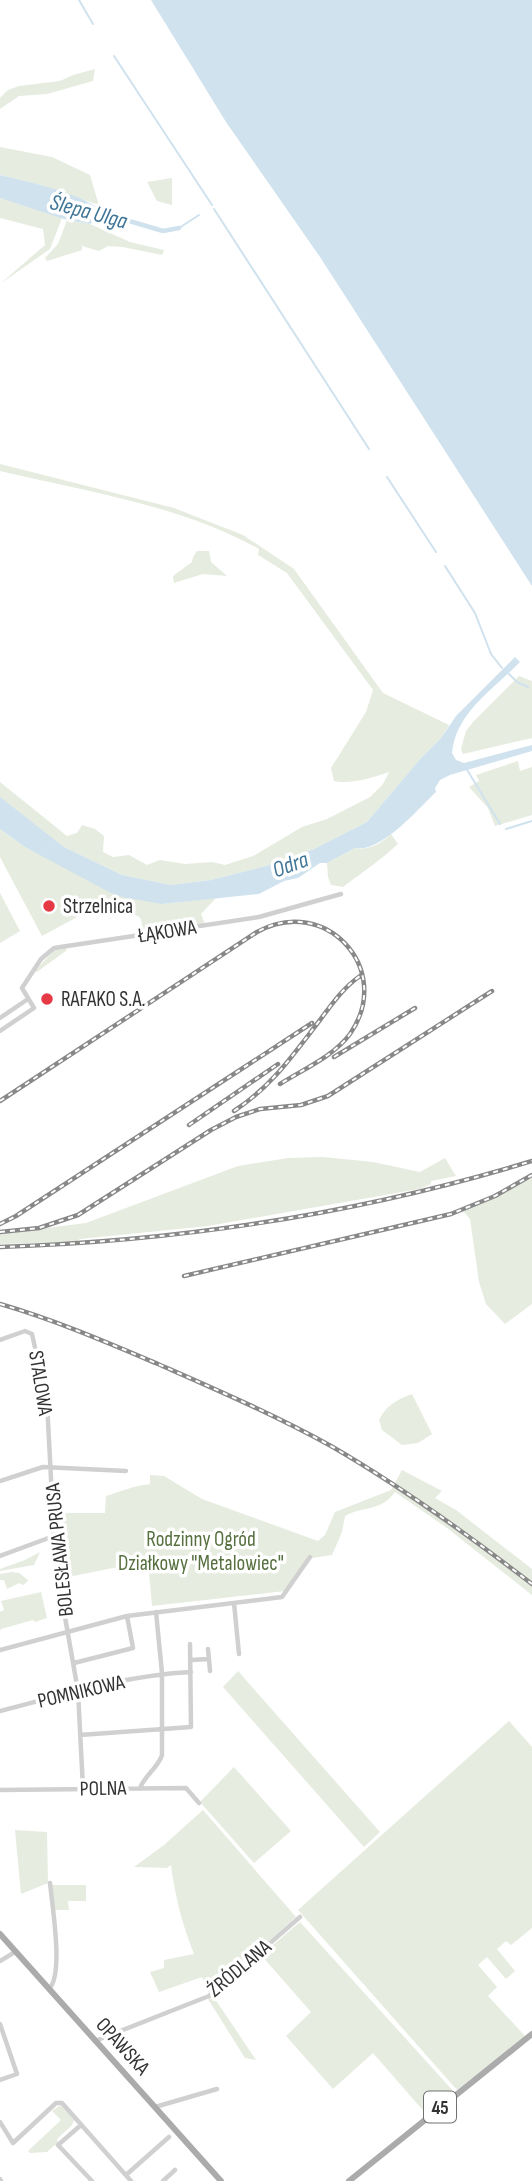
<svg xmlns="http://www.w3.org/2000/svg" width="532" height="2181" font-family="'Sofia Sans Condensed',sans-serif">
<rect width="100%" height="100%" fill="#fff"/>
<!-- green -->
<path fill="#e6ecdf" d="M 95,69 L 93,81 L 47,94 L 19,96 L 0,109 L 0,98 L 8,90 L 19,86 L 60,81 L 73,75 Z
M 0,147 L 52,157 L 90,175 L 100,209 L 96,204 L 44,186 L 0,175 Z
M 172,178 L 172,205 L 157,201 L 147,182 Z
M 0,198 L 62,218 L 50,249 L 0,284 L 45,245 L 43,229 L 0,218 Z
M 67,220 L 90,224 L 130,242 L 164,250 L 162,255 L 123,247 L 108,246 L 99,251 L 82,246 L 82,250 L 47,261 L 45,258 L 58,244 Z
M 0,464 L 174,508 L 243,535 L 294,569 L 383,693 L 449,725 L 441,738 L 421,758 L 367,822 L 314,849 L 266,866 L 211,880 L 171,885 L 122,875 L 64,847 L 0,798 L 0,782 L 67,836 L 77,833 L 82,825 L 95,829 L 104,836 L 103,852 L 113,857 L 129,855 L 147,865 L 160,860 L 185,864 L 212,862 L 225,865 L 253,856 L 302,827 L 327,819 L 370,797 L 383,784 L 389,772 C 375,777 350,785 334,781 L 331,768 L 366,712 L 373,690 L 287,573 L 258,555 L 259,549 C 180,505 88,492 0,471 Z
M 197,551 L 209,551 L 211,562 L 227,576 L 203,574 L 174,583 L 173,576 L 192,562 L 193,557 Z
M 519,676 L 532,681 L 532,738 L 463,754 L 461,749 L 466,731 L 474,721 Z
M 518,761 L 520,771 L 532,767 L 532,765 L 532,815 L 495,826 L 488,808 L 469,787 L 479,781 L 476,775 Z
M 0,829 L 25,847 L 162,904 L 216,898 L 201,914 L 205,924 L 143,932 L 141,919 L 138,916 L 94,908 L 42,936 L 0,857 Z
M 391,834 L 398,844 C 381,860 361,873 343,887 L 331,885 L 328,877 L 327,863 L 355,848 C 368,851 382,843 391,834 Z
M 0,893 L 20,931 L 0,943 Z
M 65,947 L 67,950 L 37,972 L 35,971 L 54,950 Z
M 323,1157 L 373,1162 L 420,1172 L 445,1158 L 456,1176 L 431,1181 L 431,1184 L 419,1189 L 208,1226 L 80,1239 L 75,1242 L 0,1244 L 0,1234 L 86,1223 L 238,1166 L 288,1158 Z
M 532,1178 L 532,1304 L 505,1324 L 486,1304 L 479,1282 L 470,1219 L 463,1211 Z
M 412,1394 L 432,1434 L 418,1443 L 402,1445 L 382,1430 L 379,1420 C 387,1405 396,1400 412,1394 Z
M 402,1470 L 442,1491 L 435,1498 L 456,1510 L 532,1569 L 532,1595 L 447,1528 L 395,1492 C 381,1512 362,1506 345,1516 L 342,1532 L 332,1555 L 312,1558 L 285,1591 L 152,1606 L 148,1561 L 63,1578 L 58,1513 L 105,1513 L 106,1496 C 122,1491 133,1486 150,1484 L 150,1475 L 164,1476 L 202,1499 L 318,1541 L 325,1535 L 335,1512 L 391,1490 Z
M 40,1552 L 34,1565 L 0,1571 L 0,1569 L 25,1560 Z
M 12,1572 L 19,1573 L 28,1580 L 27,1582 L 23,1585 L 19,1583 L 7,1589 L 4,1580 L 0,1580 L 0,1574 Z
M 41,1592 L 47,1618 L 35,1622 L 33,1620 L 1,1629 L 0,1631 L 0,1612 L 4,1610 L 1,1601 Z
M 238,1671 L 380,1832 L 364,1847 L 223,1687 Z
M 509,1721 L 532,1747 L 532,1928 L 511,1945 L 506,1941 L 497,1949 L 515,1971 L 506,1979 L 487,1957 L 478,1965 L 497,1987 L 488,1996 L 525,2036 L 457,2090 L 298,1910 Z
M 234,1767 L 291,1831 L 254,1863 L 200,1802 Z
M 203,1810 L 296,1917 L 209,1993 L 202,1977 L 159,1992 L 150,1972 L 164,1968 L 164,1960 L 194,1954 C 182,1924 175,1896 171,1865 L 167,1868 L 134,1867 L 164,1845 Z
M 15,1830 L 47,1832 L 48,1883 L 21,1894 Z
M 52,1885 L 86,1885 L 86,1901 L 68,1901 L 69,1910 L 55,1910 Z
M 300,1922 L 455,2093 L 427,2115 L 373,2053 L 333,2089 L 286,2036 L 311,2012 L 261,1955 Z
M 213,1996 L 256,2060 L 245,2058 L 208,1999 Z
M 61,2105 L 74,2120 L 72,2125 L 57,2139 L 58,2142 L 47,2152 L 30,2153 L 28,2151 L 61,2120 L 52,2111 Z"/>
<!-- water -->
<path fill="#cfe2ee" d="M 151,0 L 532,0 L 532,586 L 320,257 L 226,122 Z
M 0,175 C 24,181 87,194 102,212 L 90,224 L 67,220 L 0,198 Z
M 515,657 L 520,662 C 494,689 456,712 452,753 L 456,760 L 464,763 L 532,745 L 532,751 L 450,775 L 440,780 L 435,788 L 436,792 C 418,809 381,853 355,848 L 327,863 L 320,863 L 298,878 L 284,881 L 259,894 L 162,904 L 122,897 L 109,892 L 25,847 L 0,829 L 0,797 L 64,847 L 122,875 L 171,885 L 211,880 L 266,866 L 314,849 L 367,822 L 421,758 L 441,738 L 456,716 Z"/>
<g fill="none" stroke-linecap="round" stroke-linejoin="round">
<!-- stream -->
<path stroke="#cfe2ee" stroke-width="2" d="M 79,0 L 93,24
M 114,56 L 212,205
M 214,209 L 369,449
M 179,228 L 199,215
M 387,477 L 436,552
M 445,566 L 475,613 L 491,654 L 502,668
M 509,674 L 517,682 L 528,687
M 466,768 L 500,824
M 506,829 L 532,821"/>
<!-- canal -->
<path stroke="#cfe2ee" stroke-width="4.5" d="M 99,212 L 163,231 L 179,228"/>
<!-- minor -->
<path stroke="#d0d0d0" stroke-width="4.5" d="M 0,1018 L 28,999
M 0,1031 L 34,1008 L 22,988 L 41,959 L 54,948 L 259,917 L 341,894
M 0,1340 L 25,1331 L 32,1334 L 47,1402 L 54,1536 L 59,1583 L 78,1691 L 83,1788
M 0,1481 L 43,1467 L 126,1471
M 0,1556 L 54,1536
M 234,1603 L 239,1654
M 208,1649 L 210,1671
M 0,1650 L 127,1616 L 282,1597 L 310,1557
M 191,1660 L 209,1659
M 74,1663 L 133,1648 L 127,1616
M 0,1711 C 62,1695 127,1675 191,1672
M 80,1735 L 191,1727 L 190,1644
M 140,1788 C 145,1775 158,1768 162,1755 L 162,1673 L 156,1612
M 0,1790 L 186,1788 L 199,1803
M 0,1961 L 15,1952
M 49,1989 C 64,1974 52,1905 50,1883
M 0,2024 L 17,2074 L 0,2080
M 95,2041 L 209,1996 L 300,1917
M 155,2107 L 217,2089
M 0,2122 L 13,2143 L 56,2103 L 62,2103 L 131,2181
M 81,2125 L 58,2145 L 92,2181
M 126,2175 L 169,2137
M 0,2179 L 1,2181
M 163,2181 L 175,2170"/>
<!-- major -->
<path stroke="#ababab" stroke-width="6" d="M 0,1934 L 221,2181
M 349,2181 L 532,2034"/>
<!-- rail casing -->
<g stroke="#888" stroke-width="4.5">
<path id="rail" d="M 334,1057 L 415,1008
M 0,1101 L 257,932 C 325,894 395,969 350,1034 C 334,1056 302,1070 280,1084
M 234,1111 C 272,1086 292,1056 320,1020 C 332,1004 343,988 360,976
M 189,1125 L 278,1064
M 0,1224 L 16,1216 L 312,1023
M 0,1232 L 39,1228 L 78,1215 L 211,1130 L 236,1117 L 260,1109 L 301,1105 L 328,1096 L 492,991
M 0,1247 C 181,1241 358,1214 532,1161
M 184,1276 L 451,1214 L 495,1196 L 532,1175
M 0,1304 C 55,1320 106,1342 158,1364 C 217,1390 275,1415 331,1446 C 402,1487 467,1534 532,1584"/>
</g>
<!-- rail -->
<use href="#rail" stroke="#fff" stroke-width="2" stroke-dasharray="5" stroke-linecap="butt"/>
</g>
<!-- markers -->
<g fill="#e63946" stroke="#fff" stroke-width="2.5">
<circle cx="49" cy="906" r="7"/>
<circle cx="47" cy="999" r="7"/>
</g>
<g text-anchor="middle" stroke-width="7" stroke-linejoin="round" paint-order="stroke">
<!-- shield labels -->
<rect fill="#fff" stroke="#707070" stroke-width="2" x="424" y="2091.5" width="32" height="31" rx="5"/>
<g font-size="19" font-weight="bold" fill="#333">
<text x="440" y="2114">45</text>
</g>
<!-- poi labels -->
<g font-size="21" fill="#333" stroke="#fff" text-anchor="start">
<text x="63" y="913">Strzelnica</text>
<text x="61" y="1006">RAFAKO S.A.</text>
</g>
<!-- street labels -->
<g font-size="21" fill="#333" stroke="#fff">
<text transform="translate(167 931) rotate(-9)" y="7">ŁĄKOWA</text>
<text transform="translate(41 1383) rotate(81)" y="7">STALOWA</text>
<text transform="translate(59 1550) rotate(-96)" y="7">BOLESŁAWA PRUSA</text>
<text transform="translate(81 1691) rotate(-13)" y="7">POMNIKOWA</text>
<text transform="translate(103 1788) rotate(-1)" y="7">POLNA</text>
<text transform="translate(239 1968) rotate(-40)" y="7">ŹRÓDLANA</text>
<text transform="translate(123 2046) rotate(48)" y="7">OPAWSKA</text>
</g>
<!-- park labels -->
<g font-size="21" fill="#56703f" stroke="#fff">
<text x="201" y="1546">Rodzinny Ogród<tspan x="201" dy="24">Działkowy "Metalowiec"</tspan></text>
</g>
<!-- water labels -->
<g font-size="23" font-style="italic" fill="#3f7597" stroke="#fff">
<text transform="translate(89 211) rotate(15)" y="8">Ślepa Ulga</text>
<text transform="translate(290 864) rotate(-20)" y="8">Odra</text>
</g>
</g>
</svg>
